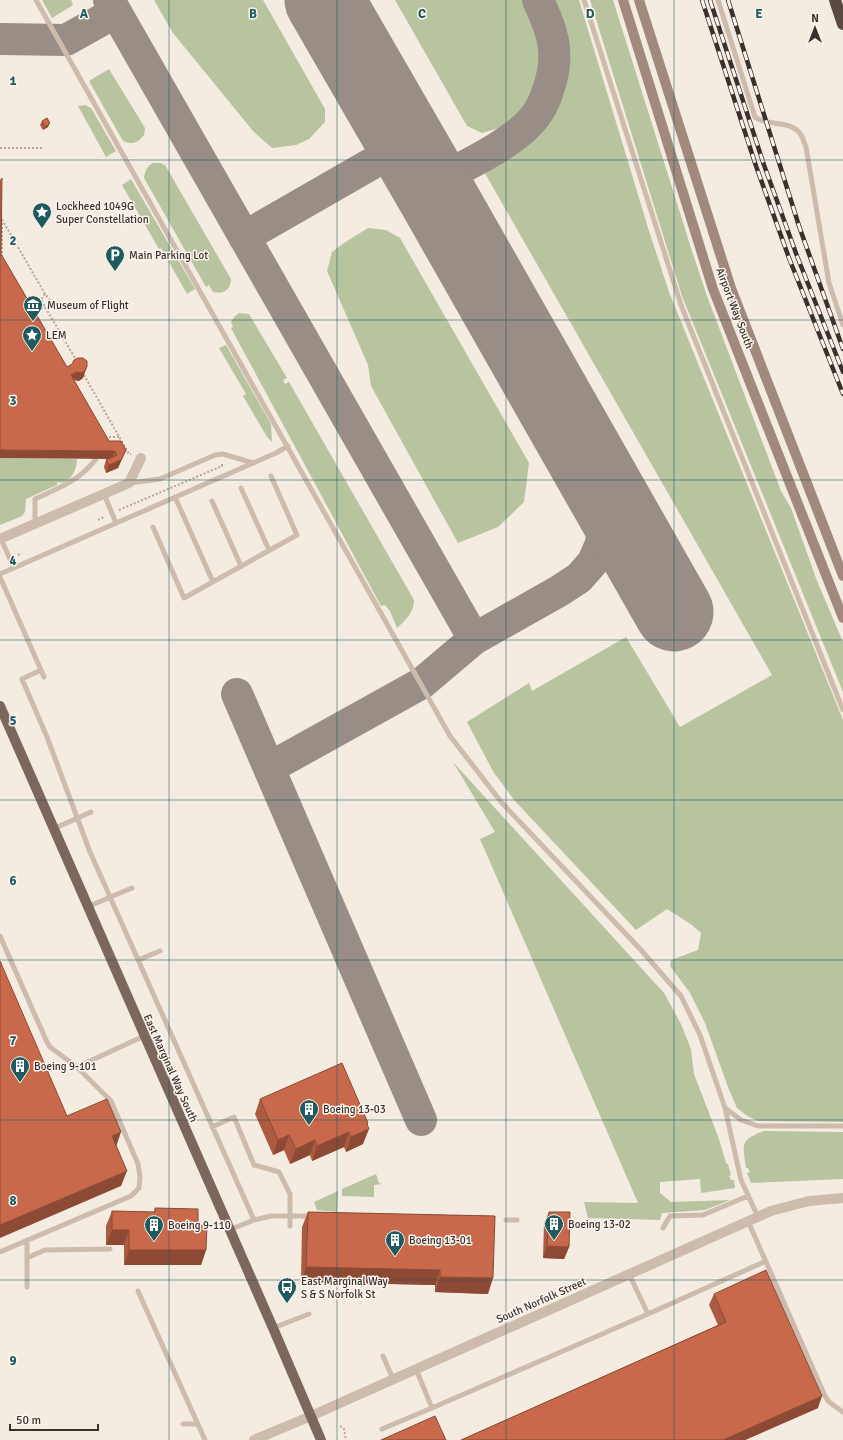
<svg xmlns="http://www.w3.org/2000/svg" width="843" height="1440" font-family="Signika,sans-serif">
<rect width="100%" height="100%" fill="#f4ebe1"/>
<!-- green -->
<path fill="#b8c4a0" d="M 42,0 L 71,0 L 73,5 L 52,18 Z
M 154,0 L 263,0 L 325,109 L 325,122 L 309,139 L 296,145 L 272,148 L 253,131 L 173,33 Z
M 395,0 L 526,0 L 536,18 L 542,33 L 543,73 L 533,97 L 517,118 L 503,127 L 482,133 L 467,126 Z
M 549,0 L 579,0 L 649,231 L 669,292 L 843,720 L 843,1122 L 758,1121 L 746,1115 L 737,1108 L 728,1087 L 705,1023 L 690,993 L 670,966 L 671,960 L 698,950 L 701,933 L 692,925 L 667,909 L 636,930 L 515,801 L 494,773 L 467,722 L 529,683 L 532,691 L 626,637 L 680,727 L 772,675 L 482,168 C 492,162 504,157 514,151 C 554,124 573,65 559,19 C 557,13 552,6 549,0 Z
M 590,0 L 613,0 L 692,251 L 707,296 L 781,491 L 791,508 L 817,581 L 843,642 L 843,692 L 682,296 Z
M 109,69 L 145,128 L 144,135 C 138,143 132,145 123,141 L 89,81 Z
M 85,105 L 91,108 L 116,151 L 106,157 L 78,106 Z
M 153,163 L 160,163 L 165,165 L 231,279 C 230,291 224,294 213,292 L 209,285 L 206,287 L 144,178 C 145,171 147,166 153,163 Z
M 131,179 L 195,289 L 187,294 L 161,248 L 159,249 L 122,185 Z
M 368,228 L 386,230 L 400,238 L 529,463 L 524,502 L 498,527 L 458,543 L 371,386 L 368,365 L 327,271 L 332,252 L 344,243 Z
M 239,313 L 249,314 L 287,378 L 283,380 L 285,384 L 289,382 L 414,600 C 414,612 406,620 397,628 L 390,611 L 385,605 L 381,606 L 231,328 L 233,327 L 231,322 L 234,317 Z
M 226,345 L 271,424 L 272,442 L 267,437 L 243,396 L 246,394 L 219,348 Z
M 0,458 L 77,459 C 77,469 70,486 57,482 L 57,485 L 26,499 L 25,512 L 22,516 L 0,525 Z
M 453,762 L 664,993 L 681,1024 L 691,1049 L 694,1074 L 719,1139 L 726,1163 L 728,1164 L 731,1175 L 729,1176 L 731,1180 L 734,1180 L 735,1188 L 701,1193 L 700,1179 L 660,1182 L 660,1193 L 671,1202 L 730,1200 L 705,1210 L 662,1213 L 660,1220 L 588,1218 L 584,1202 L 638,1203 L 480,839 L 495,832 Z
M 764,1131 L 843,1132 L 843,1179 L 751,1183 L 747,1173 L 750,1172 L 748,1168 L 746,1168 C 743,1145 739,1140 764,1131 Z
M 376,1174 L 379,1183 L 382,1184 L 374,1185 L 374,1197 L 342,1196 L 342,1189 Z
M 338,1191 L 337,1212 L 317,1210 L 314,1202 Z"/>
<g fill="none" stroke-linecap="round" stroke-linejoin="round">
<!-- taxiway -->
<path stroke="#988e86" stroke-width="32" d="M 109,0 L 474,639
M 0,39 L 66,40 L 116,12
M 430,184 C 460,168 521,141 538,112 C 544,104 547,94 550,84 C 560,52 552,30 538,0
M 244,237 L 406,144
M 237,694 L 421,1120
M 269,768 L 422,683 L 474,639 L 559,591 L 579,578 L 593,562 L 600,546 L 605,527 L 606,513 L 596,476"/>
<!-- runway -->
<path stroke="#988e86" stroke-width="79" d="M 324,0 L 439,199 L 674,612"/>
<!-- path -->
<path stroke="#b9a596" stroke-width="2" stroke-dasharray="2 2" stroke-linecap="butt" d="M 0,148 L 42,148
M 0,216 L 45,294 L 50,300
M 2,257 L 2,220
M 45,294 L 41,300 L 76,360
M 34,314 L 45,307
M 84,375 L 129,454 L 131,454
M 105,437 L 120,437
M 119,510 L 222,466 L 222,462
M 98,520 L 104,517
M 18,555 L 22,553
M 340,1426 L 344,1429 L 346,1440"/>
<!-- service -->
<path stroke="#cdbbac" stroke-width="5" d="M 36,0 L 450,736 L 502,803 L 641,950 L 681,996 L 700,1035 L 725,1108 L 741,1120 L 758,1126 L 843,1126
M 584,0 L 681,305 L 843,710
M 718,0 L 755,117 C 768,127 791,119 801,135 C 803,138 804,143 806,147 L 829,283 L 843,325
M 130,483 L 160,479 L 215,455 L 223,454 L 253,463
M 241,488 L 269,550
M 104,494 L 116,523
M 175,497 L 213,582
M 212,501 L 241,566
M 35,524 L 35,499 C 59,488 79,481 96,459
M 153,527 L 184,598 L 297,535 L 271,476
M 1,539 L 14,568
M 0,574 L 276,453 L 288,446
M 0,577 L 44,677
M 41,670 L 22,679 L 47,737 L 90,852 L 254,1220
M 53,829 L 91,812
M 87,907 L 132,888
M 0,936 L 46,1040 L 50,1047 L 77,1067 L 111,1101 L 138,1164 L 140,1177 L 139,1188 L 131,1196 L 0,1252
M 138,960 L 160,951
M 77,1067 L 144,1036
M 725,1108 L 741,1180 L 758,1217
M 212,1127 L 234,1117 L 254,1165 L 279,1172 L 290,1194 L 290,1226
M 506,1220 L 517,1220
M 748,1221 L 825,1396 L 829,1402 L 843,1412
M 663,1228 L 670,1216 L 703,1215 L 748,1196
M 229,1230 L 254,1220 L 271,1216 L 312,1216
M 27,1258 L 45,1250 L 110,1249
M 629,1274 L 648,1314
M 27,1287 L 27,1240
M 138,1291 L 205,1440
M 273,1328 L 309,1314
M 383,1356 L 393,1379
M 432,1408 L 648,1314 L 766,1261
M 183,1424 L 198,1424
M 382,1429 L 432,1408 L 416,1369"/>
<!-- minor -->
<path stroke="#cdbbac" stroke-width="10" d="M 0,539 L 129,483 L 141,458
M 254,1440 L 311,1416 L 771,1211 L 809,1201 L 843,1198"/>
<!-- secondary -->
<path stroke="#a18a7d" stroke-width="10" d="M 623,0 L 713,289 L 843,618
M 639,0 L 731,288 L 843,576"/>
<!-- primary -->
<path stroke="#7d675c" stroke-width="10" d="M 0,706 L 273,1328 L 321,1440"/>
<!-- motorway -->
<path stroke="#5c4a42" stroke-width="12" d="M 835,0 L 843,24"/>
<!-- rail casing -->
<g stroke="#3b302b" stroke-width="4.5">
<path id="rail" d="M 702,0 L 756,166 L 789,258 L 843,394
M 710,0 L 764,165 L 797,256 L 843,372
M 728,0 L 799,226 L 843,349"/>
</g>
<!-- rail -->
<use href="#rail" stroke="#fbf5ee" stroke-width="3" stroke-dasharray="9" stroke-linecap="butt"/>
</g>
<!-- wall -->
<path fill="#ac5a40" d="M 42,121 L 48,127 L 43,130 L 40,125 Z
M 1,254 L 67,367 L 87,366 L 83,378 L 79,381 L 74,380 L 109,441 L 126,450 L 118,468 L 106,473 L 104,467 L 106,460 L 108,459 Z
M 260,1099 L 367,1125 L 363,1144 L 346,1152 L 344,1147 L 312,1161 L 310,1155 L 290,1164 L 284,1150 L 273,1155 L 255,1114 Z
M 155,1208 L 198,1225 L 206,1250 L 201,1265 L 124,1265 L 124,1245 L 106,1245 L 106,1226 L 112,1211 L 154,1212 Z
M 308,1212 L 495,1216 L 488,1294 L 435,1292 L 435,1285 L 301,1282 L 302,1227 Z
M 549,1212 L 569,1247 L 564,1259 L 543,1258 L 544,1223 Z
M 714,1294 L 818,1408 L 745,1440 L 461,1440 L 718,1325 L 709,1305 Z"/>
<!-- shaded-wall -->
<path fill="#8c4a34" d="M 50,123 L 48,127 L 43,130 L 45,127 Z
M 87,366 L 83,378 L 79,381 L 74,380 L 71,375 Z
M 0,450 L 115,451 L 112,459 L 0,458 Z
M 126,450 L 118,468 L 106,473 L 109,465 Z
M 368,1123 L 366,1130 L 369,1129 L 363,1144 L 346,1152 L 351,1137 Z
M 121,1132 L 116,1147 L 112,1136 Z
M 349,1132 L 344,1147 L 312,1161 L 317,1146 Z
M 289,1135 L 284,1150 L 273,1155 L 278,1140 Z
M 315,1140 L 310,1155 L 290,1164 L 296,1149 Z
M 127,1171 L 121,1186 L 0,1238 L 0,1225 Z
M 112,1230 L 129,1230 L 124,1245 L 106,1245 Z
M 547,1246 L 569,1247 L 564,1259 L 543,1258 Z
M 129,1250 L 206,1250 L 201,1265 L 124,1265 Z
M 306,1267 L 440,1270 L 435,1285 L 301,1282 Z
M 440,1277 L 493,1278 L 488,1294 L 435,1292 Z
M 822,1396 L 818,1408 L 745,1440 L 723,1440 Z"/>
<!-- building -->
<path fill="#c8694b" stroke="#8c4a34" d="M 47,118 L 50,123 L 45,127 L 42,121 Z
M 2,178 L 1,254 L 67,367 L 72,364 L 74,360 L 78,358 L 83,358 L 87,361 L 87,366 L 85,371 L 81,373 L 77,372 L 71,375 L 109,441 L 121,441 L 126,450 L 121,460 L 109,465 L 106,460 L 117,455 L 115,451 L 0,450 L 0,181 Z
M 0,961 L 67,1116 L 107,1099 L 121,1132 L 112,1136 L 127,1171 L 0,1225 Z
M 342,1063 L 368,1123 L 367,1124 L 369,1129 L 351,1137 L 349,1132 L 317,1146 L 315,1140 L 296,1149 L 289,1135 L 278,1140 L 260,1099 Z
M 155,1208 L 198,1209 L 198,1225 L 207,1225 L 206,1250 L 129,1250 L 129,1230 L 112,1230 L 112,1211 L 155,1212 Z
M 308,1212 L 495,1216 L 493,1278 L 440,1277 L 440,1270 L 306,1267 Z
M 549,1212 L 570,1212 L 569,1247 L 547,1246 Z
M 766,1270 L 822,1396 L 723,1440 L 461,1440 L 726,1322 L 714,1294 Z
M 435,1416 L 446,1440 L 381,1440 Z"/>
<!-- grid -->
<path fill="none" stroke="#1f5a5e" stroke-width="1" stroke-opacity="0.55" d="M 169,0 L 169,1440M 337,0 L 337,1440M 506,0 L 506,1440M 674,0 L 674,1440M 0,160 L 843,160M 0,320 L 843,320M 0,480 L 843,480M 0,640 L 843,640M 0,800 L 843,800M 0,960 L 843,960M 0,1120 L 843,1120M 0,1280 L 843,1280"/>
<!-- icons -->
<defs>
<g id="sight-pin" transform="scale(1)"><path d="M0 17L-7.5 6A9.5 9.5 0 1 1 7.5 6Z" fill="#1f5a5e" stroke="#fbf5ee"/><path d="M0-6L1.8-2.2L6-1.7L2.9 1.2L3.7 5.4L0 3.3L-3.7 5.4L-2.9 1.2L-6-1.7L-1.8-2.2Z" fill="#fff"/></g>
<g id="parking-pin" transform="scale(1)"><path d="M0 17L-7.5 6A9.5 9.5 0 1 1 7.5 6Z" fill="#1f5a5e" stroke="#fbf5ee"/><path d="M-3.5-5.5H1a3.5 3.5 0 0 1 0 7H-1V5.5H-3.5ZM-1-3.4V-.6H.8a1.4 1.4 0 0 0 0-2.8Z" fill="#fff"/></g>
<g id="museum-pin" transform="scale(1)"><path d="M0 17L-7.5 6A9.5 9.5 0 1 1 7.5 6Z" fill="#1f5a5e" stroke="#fbf5ee"/><path d="M0-6L6-3V-2H-6V-3ZM-5-1h2V3h-2ZM-1-1h2V3h-2ZM3-1h2V3H3ZM-6 4H6V6H-6Z" fill="#fff"/></g>
<g id="building-pin" transform="scale(1)"><path d="M0 17L-7.5 6A9.5 9.5 0 1 1 7.5 6Z" fill="#1f5a5e" stroke="#fbf5ee"/><path d="M-4-6H4V6H1V3H-1V6H-4ZM-2.5-4.3h1.7v1.8h-1.7ZM.8-4.3h1.7v1.8H.8ZM-2.5-1h1.7V.8h-1.7ZM.8-1h1.7V.8H.8Z" fill="#fff"/></g>
<g id="bus-pin" transform="scale(1)"><path d="M0 17L-7.5 6A9.5 9.5 0 1 1 7.5 6Z" fill="#1f5a5e" stroke="#fbf5ee"/><path d="M-5-6H5V4H4V6H2V4H-2V6H-4V4H-5ZM-3.5-4V0h7V-4ZM-3.5 1.2v1.5H-2V1.2ZM2 1.2v1.5H3.5V1.2Z" fill="#fff"/></g>
</defs>
<g fill-rule="evenodd">
<use href="#sight-pin" x="42" y="212"/>
<use href="#parking-pin" x="115" y="255"/>
<use href="#museum-pin" x="33" y="305"/>
<use href="#sight-pin" x="32" y="335"/>
<use href="#building-pin" x="20" y="1066"/>
<use href="#building-pin" x="309" y="1109"/>
<use href="#building-pin" x="554" y="1224"/>
<use href="#building-pin" x="154" y="1225"/>
<use href="#building-pin" x="395" y="1240"/>
<use href="#bus-pin" x="287" y="1287"/>
</g>
<g text-anchor="middle" stroke-width="3" stroke-linejoin="round" paint-order="stroke">
<!-- poi labels -->
<g font-size="11" fill="#3b302b" stroke="#fbf5ee" text-anchor="start">
<text x="56" y="210">Lockheed 1049G<tspan x="56" dy="13">Super Constellation</tspan></text>
<text x="129" y="259">Main Parking Lot</text>
<text x="47" y="309">Museum of Flight</text>
<text x="46" y="339">LEM</text>
<text x="34" y="1070">Boeing 9-101</text>
<text x="323" y="1113">Boeing 13-03</text>
<text x="568" y="1228">Boeing 13-02</text>
<text x="168" y="1229">Boeing 9-110</text>
<text x="409" y="1244">Boeing 13-01</text>
<text x="301" y="1285">East Marginal Way<tspan x="301" dy="13">S &amp; S Norfolk St</tspan></text>
</g>
<!-- street labels -->
<g font-size="11" fill="#3b302b" stroke="#fbf5ee">
<text transform="translate(735 308) rotate(69)" y="4">Airport Way South</text>
<text transform="translate(171 1068) rotate(66)" y="4">East Marginal Way South</text>
<text transform="translate(541 1300) rotate(-24)" y="4">South Norfolk Street</text>
</g>
</g>
<g font-size="13" text-anchor="middle" font-weight="bold" fill="#1f5a5e" stroke="#fbf5ee" stroke-width="3" stroke-linejoin="round" paint-order="stroke">
<text x="84" y="18">A</text>
<text x="253" y="18">B</text>
<text x="422" y="18">C</text>
<text x="590" y="18">D</text>
<text x="759" y="18">E</text>
<text x="13" y="85">1</text>
<text x="13" y="245">2</text>
<text x="13" y="405">3</text>
<text x="13" y="565">4</text>
<text x="13" y="725">5</text>
<text x="13" y="885">6</text>
<text x="13" y="1045">7</text>
<text x="13" y="1205">8</text>
<text x="13" y="1365">9</text>
</g>
<!-- north arrow -->
<g transform="translate(815 28)" stroke="#fbf5ee" stroke-width="3" paint-order="stroke">
<path d="M0-3L7 15L0 10L-7 15Z" fill="#3b302b"/>
<text y="-6" font-size="11" font-weight="bold" text-anchor="middle" fill="#3b302b">N</text>
</g>
<!-- scale -->
<path d="M10 1424v6h88v-6" fill="none" stroke="#3b302b" stroke-width="2"/>
<text x="16" y="1424" font-size="12" fill="#3b302b" stroke="#fbf5ee" stroke-width="3" paint-order="stroke">50 m</text>
</svg>
